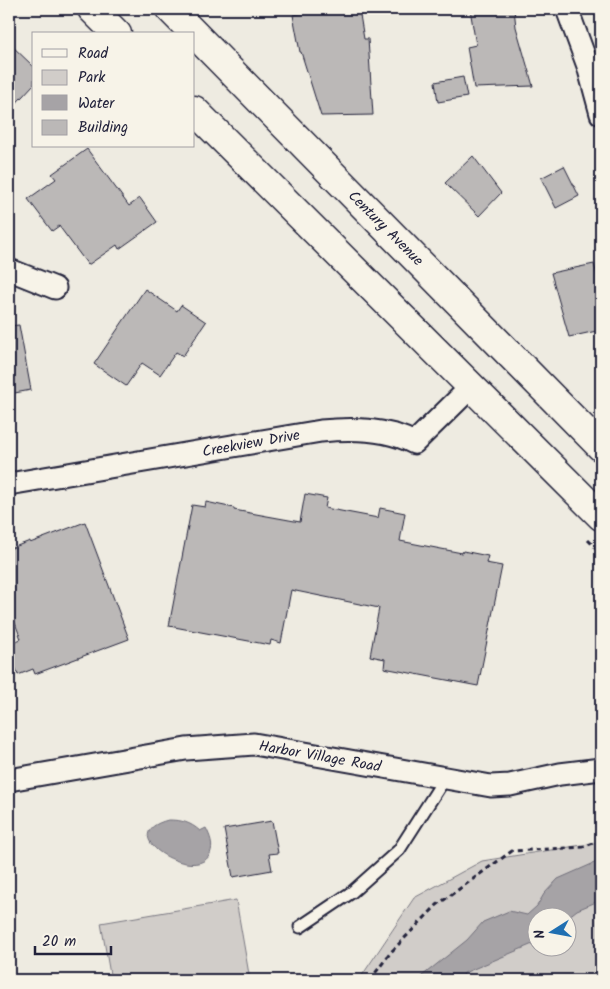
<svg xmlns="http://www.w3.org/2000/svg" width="610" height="989" font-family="Kalam,sans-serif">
<rect width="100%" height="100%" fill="#eeebe1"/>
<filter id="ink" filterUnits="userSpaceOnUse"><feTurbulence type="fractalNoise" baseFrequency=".02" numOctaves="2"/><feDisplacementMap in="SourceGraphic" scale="10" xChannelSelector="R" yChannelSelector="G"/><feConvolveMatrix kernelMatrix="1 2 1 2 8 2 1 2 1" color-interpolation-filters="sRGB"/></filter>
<g filter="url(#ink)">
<!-- green -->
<path fill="#d1cdc9" stroke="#7a7882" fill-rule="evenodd" d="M 601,842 L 601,980 L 359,980 L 414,898 L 482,861 ZM 538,916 L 568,916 L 568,946 L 538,946 Z
M 236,900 L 250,980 L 111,980 L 101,923 Z"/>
<!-- water -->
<path fill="#a6a3a6" stroke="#716f7b" d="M 168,820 C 181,820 190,822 200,831 L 206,828 C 210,836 214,845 210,854 C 197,884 110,835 168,820 Z
M 601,860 L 601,900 L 577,910 L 568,917 L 568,916 L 538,916 L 537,941 L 535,943 L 464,973 L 462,980 L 417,980 L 467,940 L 483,922 L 509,911 L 527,915 L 537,906 L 544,894 L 558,879 Z"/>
<!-- building -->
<path fill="#bbb8b7" stroke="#22223b" d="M 332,9 L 359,9 L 364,39 L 368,39 L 373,115 L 321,116 L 301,52 L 300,52 L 293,15 Z
M 470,9 L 514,9 L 516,27 L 533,86 L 474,88 L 467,47 L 476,45 Z
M 9,43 L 34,67 L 34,84 L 9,111 Z
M 463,77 L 467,97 L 438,102 L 435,82 Z
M 87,149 L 129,206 L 140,198 L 157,222 L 119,249 L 117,245 L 88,265 L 59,226 L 52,231 L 28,199 L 56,179 L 52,174 Z
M 473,156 L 501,193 L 479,216 L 445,183 Z
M 564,166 L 579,196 L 556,208 L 541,178 Z
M 594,264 L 601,290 L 601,330 L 569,337 L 551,273 Z
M 145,289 L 177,311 L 181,305 L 206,322 L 183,356 L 176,352 L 160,375 L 142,363 L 126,386 L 94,364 Z
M 19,325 L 31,390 L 9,394 L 9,326 Z
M 305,494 L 327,498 L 325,508 L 378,518 L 380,508 L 405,513 L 400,541 L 462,553 L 463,551 L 488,556 L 486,563 L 502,566 L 478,686 L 384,668 L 385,659 L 370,656 L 379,608 L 291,590 L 281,643 L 271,640 L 270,645 L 169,626 L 192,505 L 205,507 L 206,502 L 234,508 L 234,510 L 300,522 Z
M 85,522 L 129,639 L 35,674 L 33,669 L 18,675 L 9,649 L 9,644 L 21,639 L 9,607 L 9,549 L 30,541 L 30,543 Z
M 272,821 L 278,853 L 269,854 L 272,870 L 233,877 L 224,829 Z"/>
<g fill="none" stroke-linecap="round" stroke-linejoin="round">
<!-- service casing -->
<g stroke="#22223b" stroke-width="15">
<path id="service" d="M 300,927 L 352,892 L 399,850 L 445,778"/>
</g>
<!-- minor casing -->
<g stroke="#22223b" stroke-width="25">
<path id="minor" d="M 567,9 L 588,66 L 601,114
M 9,270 L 15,272 L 55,288
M 9,484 L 321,431 C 352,428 386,428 414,443 L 471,387
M 9,780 L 186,749 L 254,744 L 491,786 L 510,785 L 560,774 L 601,769"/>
</g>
<!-- secondary casing -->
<g stroke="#22223b" stroke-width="31">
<path id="secondary" d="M 92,9 L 117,34
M 170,9 L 601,447
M 194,110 L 601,516"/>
</g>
<!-- path -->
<path stroke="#22223b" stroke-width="3" stroke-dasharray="5 4" stroke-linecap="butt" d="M 588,540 L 601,553
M 370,980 L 391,952 L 437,905 L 512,851 L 583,847 L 601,840"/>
<!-- service -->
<use href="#service" stroke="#f7f3e8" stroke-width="11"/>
<!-- minor -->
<use href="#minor" stroke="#f7f3e8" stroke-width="21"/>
<!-- secondary -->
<use href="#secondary" stroke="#f7f3e8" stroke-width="28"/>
</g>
</g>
<g text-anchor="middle" stroke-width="5" stroke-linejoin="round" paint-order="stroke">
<!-- street labels -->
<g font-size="15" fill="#22223b" stroke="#f7f3e8">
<text transform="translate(386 228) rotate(45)" y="5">Century Avenue</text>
<text transform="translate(251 443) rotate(-10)" y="5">Creekview Drive</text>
<text transform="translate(320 756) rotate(10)" y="5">Harbor Village Road</text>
</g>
</g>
<!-- margin -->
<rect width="610" height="989" fill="none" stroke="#f7f3e8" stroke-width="30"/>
<rect x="15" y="15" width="580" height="959" fill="none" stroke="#22223b" stroke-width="2" filter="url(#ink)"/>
<!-- legend -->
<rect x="32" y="32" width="162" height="115" fill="#f7f3e8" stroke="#a29fa3"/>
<rect x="42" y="49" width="25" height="8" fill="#f7f3e8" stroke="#a29fa3"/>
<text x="78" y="58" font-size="15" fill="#22223b">Road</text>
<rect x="42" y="70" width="25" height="15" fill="#d1cdc9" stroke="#a29fa3"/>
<text x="78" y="82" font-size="15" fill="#22223b">Park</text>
<rect x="42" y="95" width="25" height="15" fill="#a6a3a6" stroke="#a29fa3"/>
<text x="78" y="108" font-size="15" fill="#22223b">Water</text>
<rect x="42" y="120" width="25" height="15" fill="#bbb8b7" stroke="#a29fa3"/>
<text x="78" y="132" font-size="15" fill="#22223b">Building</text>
<!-- north arrow -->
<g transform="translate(552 932) rotate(259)"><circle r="24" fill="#f7f3e8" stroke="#a29fa3"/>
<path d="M0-4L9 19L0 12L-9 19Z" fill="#1f6fb2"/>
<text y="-8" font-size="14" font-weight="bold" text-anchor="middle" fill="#22223b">N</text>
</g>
<!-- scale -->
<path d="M35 946v8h76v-8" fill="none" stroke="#22223b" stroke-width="2.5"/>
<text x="42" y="946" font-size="15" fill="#22223b" stroke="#f7f3e8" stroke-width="4" paint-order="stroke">20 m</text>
</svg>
